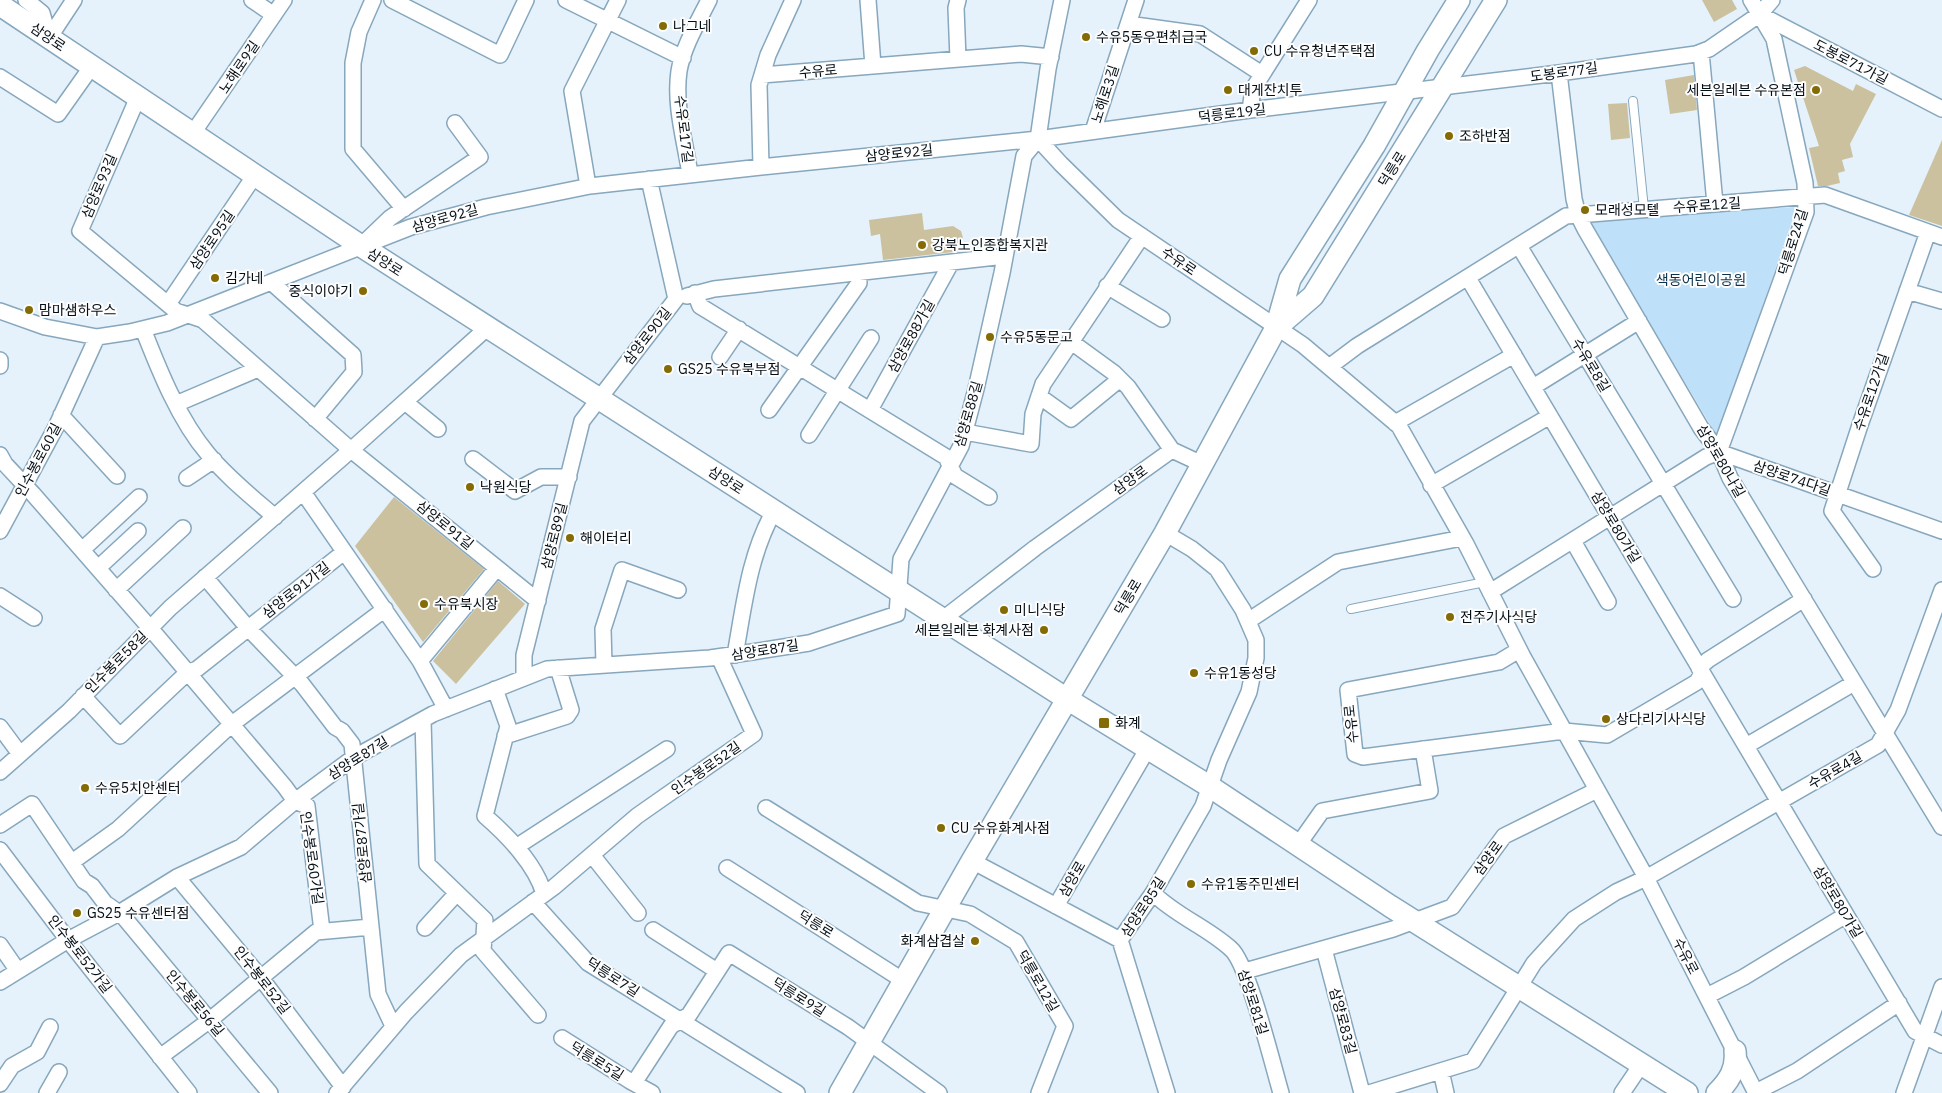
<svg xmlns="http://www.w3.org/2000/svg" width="1942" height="1093" font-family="'IBM Plex Sans','Noto Sans KR',sans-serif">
<rect width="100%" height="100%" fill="#e5f2fc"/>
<!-- green -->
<path fill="#bee0f9" d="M 1797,207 L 1717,436 L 1588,220 Z"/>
<!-- building -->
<path fill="#cbc19e" d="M 1702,0 L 1732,0 L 1737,9 L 1714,22 Z
M 1805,66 L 1853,91 L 1856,84 L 1876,94 L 1850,144 L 1853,157 L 1842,160 L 1845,171 L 1838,173 L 1840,183 L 1827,186 L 1818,186 L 1809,148 L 1819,146 L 1794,70 Z
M 1694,75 L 1697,110 L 1670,114 L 1665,80 Z
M 1627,103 L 1630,138 L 1611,140 L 1608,104 Z
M 1942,140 L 1942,226 L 1909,215 Z
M 922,213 L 924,230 L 953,226 L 961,231 L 963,238 L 962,251 L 883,260 L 880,234 L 871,236 L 869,220 Z
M 394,497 L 484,569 L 423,642 L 355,546 Z
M 498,581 L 525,604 L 456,684 L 433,661 Z"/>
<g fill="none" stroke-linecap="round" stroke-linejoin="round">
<!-- service casing -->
<g stroke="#87a7bd" stroke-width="10">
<path id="service" d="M 1633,101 L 1644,209
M 1351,609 L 1485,582"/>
</g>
<!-- minor casing -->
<g stroke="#87a7bd" stroke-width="18">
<path id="minor" d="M 26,0 L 42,13 L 49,38
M 252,0 L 274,15
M 373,0 L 359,32 L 353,63 L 353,149 L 404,209
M 392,0 L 500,55 L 526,0
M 566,0 L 683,58
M 868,0 L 873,66
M 958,0 L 956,8 L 958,59
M 1761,15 L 1942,109
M 1128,24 L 1200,34 L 1262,74
M 49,38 L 74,0
M 1701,52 L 1715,204
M 1559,73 L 1574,199 L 1578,215 L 1585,229 L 1701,428 L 1719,452 L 1730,478 L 1942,827
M 762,75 L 1021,54 L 1051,57
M 0,77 L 58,114 L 92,66
M 138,97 L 80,231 L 176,311 L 203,320 L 351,450 L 538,601
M 1250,110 L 1253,89 L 1309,0
M 1093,131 L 1136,0
M 193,133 L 284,0
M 1038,139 L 1061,164 L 1118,220 L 1303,345 L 1399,426 L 1466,544 L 1523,657 L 1643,872 L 1756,1093
M 1038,139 L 1048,69 L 1062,0
M 761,167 L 759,85 L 768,55 L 793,0
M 690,174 C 685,141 674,105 679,71 C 683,47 698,22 709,0
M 649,179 L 676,299
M 588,186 L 572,91 L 618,0
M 365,242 L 390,218 L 480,157 L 455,123
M 1519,246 L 1733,599
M 1468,278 L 1915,1031 L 1942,1045
M 271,282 L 353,355 L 354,372 L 315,419
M 1107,286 L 1162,319
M 1907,291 L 1942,301
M 695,293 L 700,306 L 946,457 L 955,476 L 989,497
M 687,296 L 714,289 L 1005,256
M 168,304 L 255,175
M 0,311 L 45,327 L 97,337 L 130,332 L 167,323 L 411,227 L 486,207 L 590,186 L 761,167 L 1038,139 L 1250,110 L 1559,73 L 1696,54 L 1709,49 L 1760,14 L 1772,0
M 143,329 C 159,370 179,420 208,454 C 227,477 252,497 275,517
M 1070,341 L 1114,373 L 1128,387 L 1172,450
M 720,357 L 739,329
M 0,360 L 0,366
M 1329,367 L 1357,346 L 1566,216 L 1825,195 L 1942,237
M 1533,387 L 1639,321
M 1039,396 L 1071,419 L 1120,379
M 405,402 L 438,429
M 176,404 L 258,369
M 769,410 L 859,283 L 858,273
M 870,410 L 951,263
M 61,415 L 117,476
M 1395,423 L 1514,355
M 965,432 L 1031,444 L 1033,414 L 1043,384 L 1142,236
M 809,435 L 871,338
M 1719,452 L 1806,212 L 1805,183 L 1774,39 L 1751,0
M 1719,452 L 1942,531
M 0,455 L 5,464 L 33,494 L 150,628 L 285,787 L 295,801 L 307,806 L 322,931
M 473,459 L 515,491 L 541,477 L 569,477
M 187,478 L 214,460
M 1431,485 L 1550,416
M 303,492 L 420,661 L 446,709
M 0,531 L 56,427 L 97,337
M 1573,541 L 1608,602
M 82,550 L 139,497
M 98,568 L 138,531
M 1873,569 L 1832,511 L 1860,425 L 1928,232
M 205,577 L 248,628 L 302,684 L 335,727 L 342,731 L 352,744 L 378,994 L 393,1026
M 116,590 L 183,528
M 1490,592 L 1706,457 L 1719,452
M 0,596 L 34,618
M 943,619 L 1035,548 L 1172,450 L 1202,464
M 1248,621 L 1338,562 L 1462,538
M 1519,650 L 1499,662 L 1348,690 L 1355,754 L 1363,757 L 1564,731 L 1607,735 L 1697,682 L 1702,673
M 735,655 C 744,606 749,555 774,511
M 420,661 L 497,568
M 604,665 L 603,629 L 622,570 L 678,590
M 1699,668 L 1708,660 L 1804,599
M 524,678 L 524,655 L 582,421 L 676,299
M 495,689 L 508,726 L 485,816 C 507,835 536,865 544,894
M 83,696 L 120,736 L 188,672 L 197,669 L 344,552
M 423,720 L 427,864 L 485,920 L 483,951 L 538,1015
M 0,727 L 20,754
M 505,736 L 567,716 L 571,710 L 558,668
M 1746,746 L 1854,683
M 0,772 L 69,711 L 170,608 L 351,450 L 487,328
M 766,808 L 918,903 L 970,914 L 1016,942 L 1065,1026 L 1039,1093
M 0,825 L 32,804 L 84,881 L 92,886 L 105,903 L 122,915 L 270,1093
M 1298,845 L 1322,811 L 1430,791 L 1423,749
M 516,847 L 667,749
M 0,850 L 68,940 L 189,1093
M 592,855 L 638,913
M 972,861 L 1120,940
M 72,862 L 118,829 L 232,724 L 385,609
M 727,868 L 904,981
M 177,877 L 261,978 L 343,1087
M 1153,893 C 1176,916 1207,927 1231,949 C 1248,963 1273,1066 1281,1093
M 533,902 L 588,963 L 797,1093
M 1056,906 L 1148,748
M 425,928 L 457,893
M 653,930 L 717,971
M 1120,940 L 1153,893 L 1203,806 L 1219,760 L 1249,692 L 1256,658 L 1256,640 L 1243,610 L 1217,569 L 1192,549 L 1165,533
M 1120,940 L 1167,1093
M 0,945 L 18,971
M 1324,949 L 1362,1093
M 1245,971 L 1393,929 L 1452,907 L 1504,836 L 1597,790
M 0,982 L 68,940 L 119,913 L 177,877 L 241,847 L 295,801 L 353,758 L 433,714 L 547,669 L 710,658 L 752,652 L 809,643 L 897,614 L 901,559 L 961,446 L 976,389 L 1002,273 L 1024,156 L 1038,139
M 1707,996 L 1744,977 L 1846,915
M 562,1038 L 630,1081 L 652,1093
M 160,1057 L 210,1020 L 316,932 L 371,927
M 1441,1071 L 1446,1093
M 634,1083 L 671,1026 L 689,1015 L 729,953 L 848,1027 L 939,1093
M 0,1084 L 12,1066 L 37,1052 L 50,1027
M 1756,1092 L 1797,1071 L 1899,1003
M 47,1093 L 59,1072
M 337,1093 L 406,1012 L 461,955 L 554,887 L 637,816 L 754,734 L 719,657
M 1369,1093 L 1473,1061 L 1534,963 L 1574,919 L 1616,892 L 1646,878 L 1878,745 L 1898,710 L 1942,590
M 1622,1093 L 1641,1065
M 1904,1093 L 1942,987"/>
</g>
<!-- secondary casing -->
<g stroke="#87a7bd" stroke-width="24">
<path id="secondary" d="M 0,5 L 361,246 L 1067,699 L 1209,786 L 1390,906 L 1687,1093
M 1276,328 L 1313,296 L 1496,0
M 840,1093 L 972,861 L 1165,533 L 1276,328 L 1290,279 L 1374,146 L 1428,50 L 1459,0
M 1717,1093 C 1729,1081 1737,1069 1735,1051"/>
</g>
<!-- service -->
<use href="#service" stroke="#fff" stroke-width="8"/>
<!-- minor -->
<use href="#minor" stroke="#fff" stroke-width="15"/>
<!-- secondary -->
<use href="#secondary" stroke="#fff" stroke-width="21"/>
</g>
<!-- markers -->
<g fill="#836b05" stroke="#fdfdfd" stroke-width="2">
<circle cx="663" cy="26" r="5"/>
<circle cx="1086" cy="37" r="5"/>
<circle cx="1254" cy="51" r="5"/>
<circle cx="1228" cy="90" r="5"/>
<circle cx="1816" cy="90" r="5"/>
<circle cx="1449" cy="136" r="5"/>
<circle cx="1585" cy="210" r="5"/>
<circle cx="922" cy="245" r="5"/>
<circle cx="215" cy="278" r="5"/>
<circle cx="363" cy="291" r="5"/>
<circle cx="29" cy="310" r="5"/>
<circle cx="990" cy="337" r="5"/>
<circle cx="668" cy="369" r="5"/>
<circle cx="470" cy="487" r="5"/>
<circle cx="570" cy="538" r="5"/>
<circle cx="424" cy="604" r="5"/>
<circle cx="1004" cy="610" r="5"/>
<circle cx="1450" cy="617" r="5"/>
<circle cx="1044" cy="630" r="5"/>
<circle cx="1194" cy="673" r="5"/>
<circle cx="1606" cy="719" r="5"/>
<rect x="1098" y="717" width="12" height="12" rx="2.5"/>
<circle cx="85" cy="788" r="5"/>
<circle cx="941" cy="828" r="5"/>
<circle cx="1191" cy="884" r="5"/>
<circle cx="77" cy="913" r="5"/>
<circle cx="975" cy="941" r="5"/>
</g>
<g text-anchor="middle" stroke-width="4" stroke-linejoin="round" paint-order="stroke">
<!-- poi labels -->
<g font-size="14" fill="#040e15" stroke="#fdfdfd" text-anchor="start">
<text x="673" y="31">나그네</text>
<text x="1096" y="42">수유5동우편취급국</text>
<text x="1264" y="56">CU 수유청년주택점</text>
<text x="1238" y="95">대게잔치투</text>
<text x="1806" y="95" text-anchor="end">세븐일레븐 수유본점</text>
<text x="1459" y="141">조하반점</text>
<text x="1595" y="215">모래성모텔</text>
<text x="932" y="250">강북노인종합복지관</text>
<text x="225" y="283">김가네</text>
<text x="353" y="296" text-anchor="end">중식이야기</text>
<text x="39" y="315">맘마샘하우스</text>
<text x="1000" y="342">수유5동문고</text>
<text x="678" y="374">GS25 수유북부점</text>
<text x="480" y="492">낙원식당</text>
<text x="580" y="543">해이터리</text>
<text x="434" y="609">수유북시장</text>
<text x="1014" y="615">미니식당</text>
<text x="1460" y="622">전주기사식당</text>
<text x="1034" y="635" text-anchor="end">세븐일레븐 화계사점</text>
<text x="1204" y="678">수유1동성당</text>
<text x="1616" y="724">상다리기사식당</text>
<text x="1115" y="728">화계</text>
<text x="95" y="793">수유5치안센터</text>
<text x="951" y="833">CU 수유화계사점</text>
<text x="1201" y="889">수유1동주민센터</text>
<text x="87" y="918">GS25 수유센터점</text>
<text x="965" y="946" text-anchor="end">화계삼겹살</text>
</g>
<!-- street labels -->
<g font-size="14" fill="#040e15" stroke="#fdfdfd">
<text transform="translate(48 37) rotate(34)" y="5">삼양로</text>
<text transform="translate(1851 62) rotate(27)" y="5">도봉로71가길</text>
<text transform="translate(239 67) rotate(-56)" y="5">노해로9길</text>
<text transform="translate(818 71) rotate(-5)" y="5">수유로</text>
<text transform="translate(1564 72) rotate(-8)" y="5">도봉로77길</text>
<text transform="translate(1105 94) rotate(-72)" y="5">노해로3길</text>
<text transform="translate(1232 113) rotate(-7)" y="5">덕릉로19길</text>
<text transform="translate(684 129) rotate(83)" y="5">수유로17길</text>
<text transform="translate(899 153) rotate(-6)" y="5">삼양로92길</text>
<text transform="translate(1392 169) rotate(-58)" y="5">덕릉로</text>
<text transform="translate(99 186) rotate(-67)" y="5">삼양로93길</text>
<text transform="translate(1707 205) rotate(-4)" y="5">수유로12길</text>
<text transform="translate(445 218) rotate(-16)" y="5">삼양로92길</text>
<text transform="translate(212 240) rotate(-56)" y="5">삼양로95길</text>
<text transform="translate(1793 242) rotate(-73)" y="5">덕릉로24길</text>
<text transform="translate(1179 261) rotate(34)" y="5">수유로</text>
<text transform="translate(385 262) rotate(33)" y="5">삼양로</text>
<text transform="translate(647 336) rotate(-52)" y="5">삼양로90길</text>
<text transform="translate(911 336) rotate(-61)" y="5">삼양로88가길</text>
<text transform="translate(1591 365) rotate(59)" y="5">수유로8길</text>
<text transform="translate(1871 392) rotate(-71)" y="5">수유로12가길</text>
<text transform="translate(968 414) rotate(-74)" y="5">삼양로88길</text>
<text transform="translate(38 460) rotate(-62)" y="5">인수봉로60길</text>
<text transform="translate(1721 461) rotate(60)" y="5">삼양로80나길</text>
<text transform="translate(1792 478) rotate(19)" y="5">삼양로74다길</text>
<text transform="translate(726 480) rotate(33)" y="5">삼양로</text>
<text transform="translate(1130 480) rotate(-36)" y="5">삼양로</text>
<text transform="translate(445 525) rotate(39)" y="5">삼양로91길</text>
<text transform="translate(1616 527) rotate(59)" y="5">삼양로80가길</text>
<text transform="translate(554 536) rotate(-76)" y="5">삼양로89길</text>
<text transform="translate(296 590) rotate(-38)" y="5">삼양로91가길</text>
<text transform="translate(1128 597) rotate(-59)" y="5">덕릉로</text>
<text transform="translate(765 650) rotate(-9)" y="5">삼양로87길</text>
<text transform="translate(116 662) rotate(-45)" y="5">인수봉로58길</text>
<text transform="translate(1351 724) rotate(-96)" y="5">수유로</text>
<text transform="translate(358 758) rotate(-32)" y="5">삼양로87길</text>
<text transform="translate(706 768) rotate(-35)" y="5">인수봉로52길</text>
<text transform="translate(1835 770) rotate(-30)" y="5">수유로4길</text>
<text transform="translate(362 843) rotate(-96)" y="5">삼양로87가길</text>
<text transform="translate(312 858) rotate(82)" y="5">인수봉로60가길</text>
<text transform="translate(1488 858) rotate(-54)" y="5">삼양로</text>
<text transform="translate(1072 879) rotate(-60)" y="5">삼양로</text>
<text transform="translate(1838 902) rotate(59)" y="5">삼양로80가길</text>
<text transform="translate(1143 907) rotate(-57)" y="5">삼양로85길</text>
<text transform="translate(816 924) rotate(32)" y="5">덕릉로</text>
<text transform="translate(80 954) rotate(52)" y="5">인수봉로52가길</text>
<text transform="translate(1686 956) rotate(63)" y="5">수유로</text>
<text transform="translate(613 977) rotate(33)" y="5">덕릉로7길</text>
<text transform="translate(262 980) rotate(52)" y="5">인수봉로52길</text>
<text transform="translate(1038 981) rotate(60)" y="5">덕릉로12길</text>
<text transform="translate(799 997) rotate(32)" y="5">덕릉로9길</text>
<text transform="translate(1253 1002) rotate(72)" y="5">삼양로81길</text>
<text transform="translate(195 1003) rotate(50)" y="5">인수봉로56길</text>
<text transform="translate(1343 1021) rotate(75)" y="5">삼양로83길</text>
<text transform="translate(597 1061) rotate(32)" y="5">덕릉로5길</text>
</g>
<!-- park labels -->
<g font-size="14" fill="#0b344c" stroke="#fdfdfd">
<text x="1701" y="285">색동어린이공원</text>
</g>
</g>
</svg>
